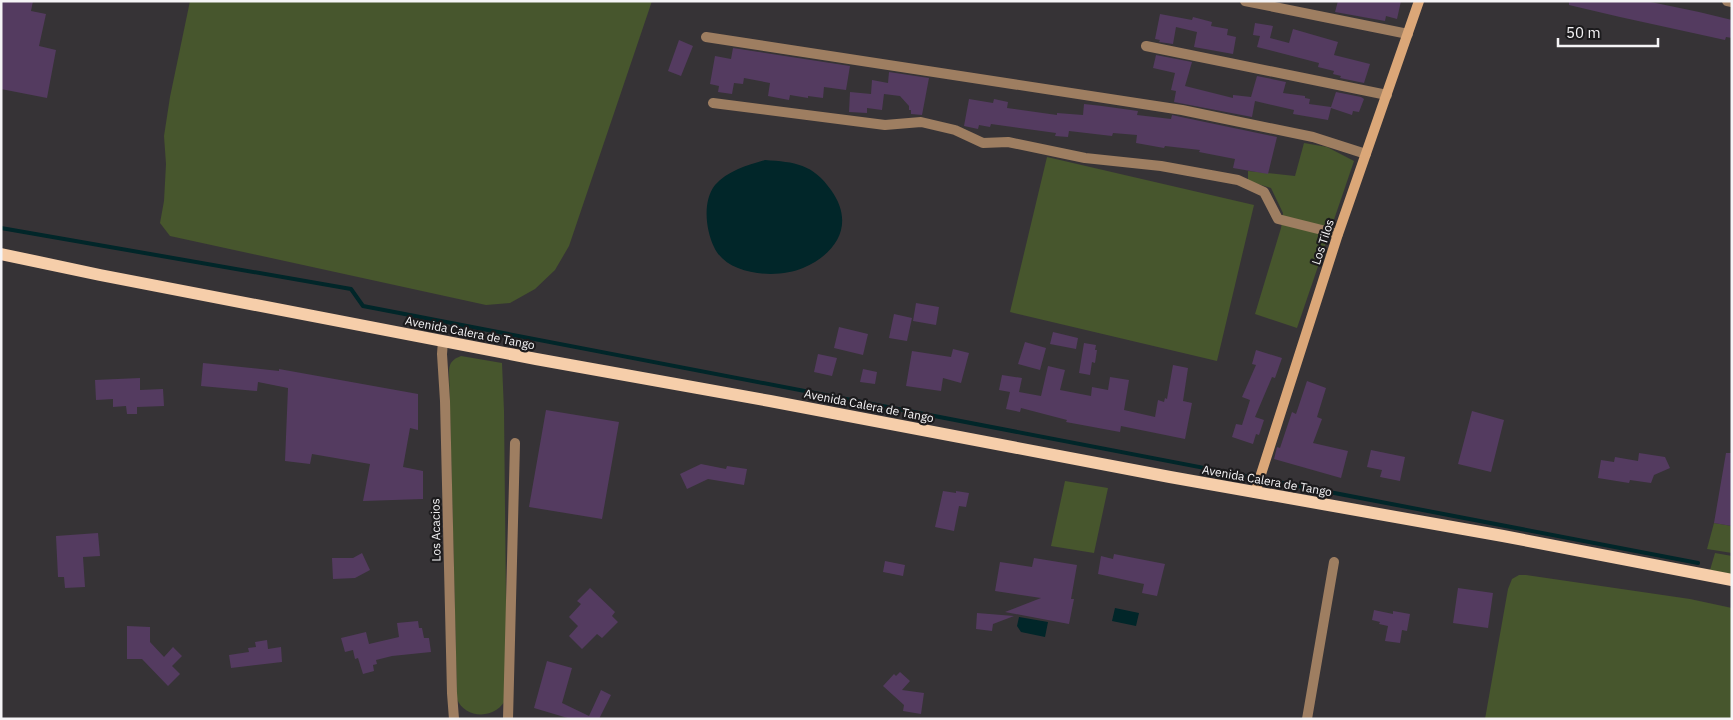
<svg xmlns="http://www.w3.org/2000/svg" width="1733" height="720" font-family="'IBM Plex Sans',sans-serif">
<rect width="100%" height="100%" fill="#363336"/>
<!-- green -->
<path fill="#47562d" d="M 190,1 L 652,1 L 569,246 L 555,270 L 535,289 L 510,303 L 486,305 L 170,236 L 160,223 L 164,201 L 166,164 L 164,136 L 170,97 Z
M 1304,143 L 1327,147 L 1354,161 L 1297,328 L 1255,314 L 1281,228 L 1283,213 L 1271,188 L 1248,181 L 1248,171 L 1295,176 Z
M 1047,157 L 1254,205 L 1217,361 L 1010,312 Z
M 461,356 L 502,363 L 504,411 L 507,696 C 499,720 465,720 457,699 L 449,370 C 450,362 453,359 461,356 Z
M 1065,481 L 1108,488 L 1094,553 L 1051,546 Z
M 1714,523 L 1732,526 L 1732,553 L 1707,549 Z
M 1715,553 L 1732,556 L 1732,574 L 1710,570 Z
M 1519,575 L 1526,575 L 1690,599 L 1732,608 L 1732,719 L 1485,719 L 1508,589 L 1512,579 Z"/>
<!-- water -->
<path fill="#012629" d="M 765,160 C 795,162 813,164 831,190 C 855,223 838,253 803,268 C 778,279 727,276 714,247 C 706,230 702,202 715,185 C 727,171 748,165 765,160 Z
M 1115,608 L 1139,613 L 1136,626 L 1112,621 Z
M 1019,617 L 1048,622 L 1045,637 L 1021,632 L 1017,626 Z"/>
<g fill="none" stroke-linecap="round" stroke-linejoin="round">
<!-- stream -->
<path stroke="#012629" stroke-width="4" d="M 1,228 L 351,289 L 363,306 L 1698,563"/>
</g>
<!-- building -->
<path fill="#543b60" d="M 1,1 L 33,1 L 31,11 L 46,14 L 39,46 L 56,50 L 47,98 L 1,89 Z
M 1338,1 L 1401,1 L 1397,19 L 1386,16 L 1385,21 L 1335,12 Z
M 1569,1 L 1646,1 L 1699,12 L 1732,20 L 1732,38 L 1726,37 L 1725,40 L 1620,17 L 1569,5 Z
M 1160,14 L 1192,20 L 1193,17 L 1212,22 L 1211,26 L 1228,29 L 1227,35 L 1236,37 L 1233,54 L 1194,47 L 1197,32 L 1176,27 L 1173,44 L 1159,42 L 1160,40 L 1155,39 Z
M 1255,23 L 1273,26 L 1270,38 L 1289,43 L 1293,29 L 1338,42 L 1334,55 L 1370,64 L 1364,83 L 1340,78 L 1341,76 L 1333,74 L 1334,71 L 1318,67 L 1319,63 L 1257,47 L 1260,36 L 1253,35 Z
M 679,40 L 693,46 L 681,76 L 668,71 Z
M 733,48 L 850,66 L 846,90 L 824,87 L 823,98 L 808,96 L 808,98 L 790,95 L 789,100 L 768,96 L 770,83 L 744,78 L 743,84 L 734,83 L 732,94 L 718,92 L 719,86 L 710,84 L 715,56 L 731,59 Z
M 1156,55 L 1192,62 L 1185,86 L 1233,98 L 1233,95 L 1251,97 L 1257,76 L 1286,82 L 1283,93 L 1305,96 L 1305,98 L 1310,99 L 1309,104 L 1331,107 L 1336,92 L 1361,97 L 1364,99 L 1359,112 L 1353,111 L 1352,115 L 1331,108 L 1328,120 L 1293,114 L 1294,110 L 1255,101 L 1252,117 L 1174,102 L 1176,91 L 1171,90 L 1175,73 L 1153,68 Z
M 889,72 L 929,78 L 922,115 L 911,114 L 911,110 L 909,110 L 909,106 L 900,96 L 884,94 L 882,110 L 867,108 L 867,113 L 849,112 L 850,92 L 871,94 L 872,80 L 888,83 Z
M 969,99 L 993,103 L 994,99 L 1008,102 L 1007,108 L 1057,115 L 1057,113 L 1083,115 L 1084,104 L 1102,106 L 1138,111 L 1137,115 L 1171,119 L 1172,115 L 1181,117 L 1277,137 L 1268,174 L 1233,168 L 1235,159 L 1199,152 L 1200,150 L 1165,146 L 1164,148 L 1136,143 L 1137,135 L 1113,133 L 1112,136 L 1069,131 L 1068,137 L 1055,136 L 1056,133 L 991,124 L 990,127 L 979,125 L 978,129 L 964,126 Z
M 916,303 L 939,307 L 936,325 L 913,321 Z
M 894,314 L 912,318 L 907,341 L 889,338 Z
M 839,327 L 868,334 L 863,355 L 834,348 Z
M 1053,332 L 1078,338 L 1076,349 L 1050,344 Z
M 1025,342 L 1046,348 L 1040,370 L 1018,364 Z
M 1084,343 L 1096,345 L 1095,350 L 1097,350 L 1095,363 L 1092,362 L 1090,375 L 1079,373 Z
M 953,349 L 969,353 L 961,383 L 943,378 L 941,391 L 906,386 L 912,351 L 951,357 Z
M 1256,350 L 1282,358 L 1275,378 L 1272,377 L 1255,417 L 1264,420 L 1259,435 L 1256,434 L 1253,444 L 1232,437 L 1236,424 L 1242,425 L 1250,400 L 1242,397 L 1256,365 L 1252,364 Z
M 818,354 L 837,358 L 832,376 L 814,372 Z
M 203,363 L 279,371 L 279,369 L 418,394 L 418,430 L 410,428 L 403,467 L 423,471 L 423,499 L 363,501 L 370,464 L 312,454 L 310,464 L 285,461 L 288,388 L 258,382 L 257,391 L 201,386 Z
M 1173,365 L 1188,368 L 1183,401 L 1192,403 L 1185,439 L 1121,426 L 1120,432 L 1066,422 L 1067,420 L 1021,408 L 1020,412 L 1006,409 L 1010,392 L 999,390 L 1002,375 L 1022,378 L 1019,392 L 1041,396 L 1048,366 L 1065,370 L 1060,390 L 1091,396 L 1092,387 L 1108,390 L 1110,377 L 1129,380 L 1124,410 L 1155,417 L 1158,400 L 1164,402 L 1165,398 L 1167,399 Z
M 863,369 L 877,372 L 875,384 L 860,382 Z
M 140,378 L 140,390 L 163,389 L 164,406 L 137,407 L 137,414 L 127,414 L 126,406 L 113,407 L 113,399 L 96,400 L 95,380 Z
M 1307,381 L 1326,388 L 1317,417 L 1322,419 L 1313,443 L 1348,451 L 1341,478 L 1274,459 L 1277,447 L 1280,448 L 1292,412 L 1296,414 Z
M 546,410 L 619,422 L 602,519 L 529,507 Z
M 1472,411 L 1504,420 L 1491,472 L 1458,464 Z
M 1371,450 L 1405,457 L 1400,481 L 1380,477 L 1382,470 L 1367,467 Z
M 1639,453 L 1665,457 L 1670,468 L 1654,475 L 1651,483 L 1630,480 L 1629,483 L 1598,478 L 1601,460 L 1614,462 L 1615,457 L 1638,461 Z
M 1726,453 L 1732,453 L 1732,526 L 1714,523 Z
M 701,464 L 726,469 L 727,466 L 747,469 L 744,485 L 708,479 L 687,489 L 680,474 Z
M 943,491 L 956,493 L 956,491 L 969,493 L 966,507 L 959,506 L 954,531 L 935,527 Z
M 98,533 L 100,556 L 83,557 L 85,587 L 65,588 L 64,577 L 58,577 L 56,536 Z
M 362,553 L 370,570 L 355,578 L 333,579 L 332,558 L 353,558 Z
M 1114,554 L 1165,564 L 1157,596 L 1142,593 L 1144,584 L 1098,574 L 1101,556 L 1113,559 Z
M 1034,558 L 1077,565 L 1071,599 L 1074,599 L 1069,624 L 1005,612 L 1041,598 L 995,591 L 1000,562 L 1032,567 Z
M 885,561 L 905,565 L 903,576 L 883,572 Z
M 590,588 L 615,612 L 612,616 L 618,622 L 602,638 L 597,634 L 582,649 L 569,636 L 578,626 L 569,617 L 581,604 L 577,601 Z
M 1458,588 L 1493,593 L 1488,628 L 1453,623 Z
M 1374,610 L 1393,614 L 1393,611 L 1410,614 L 1407,631 L 1402,630 L 1400,643 L 1385,641 L 1388,626 L 1379,624 L 1380,622 L 1372,620 Z
M 977,613 L 1014,616 L 993,624 L 992,631 L 976,629 Z
M 418,621 L 419,628 L 422,628 L 424,638 L 429,638 L 431,652 L 392,656 L 376,660 L 377,664 L 373,665 L 374,671 L 363,674 L 358,658 L 355,659 L 353,650 L 345,652 L 341,638 L 366,632 L 369,644 L 399,637 L 397,623 Z
M 127,626 L 150,627 L 150,642 L 164,657 L 173,647 L 182,656 L 172,666 L 180,674 L 168,686 L 142,659 L 127,659 Z
M 267,640 L 268,649 L 281,647 L 282,662 L 231,668 L 229,655 L 249,652 L 248,648 L 256,647 L 255,642 Z
M 547,661 L 572,668 L 562,703 L 589,716 L 601,690 L 611,695 L 599,719 L 571,719 L 534,708 Z
M 900,672 L 910,681 L 902,690 L 924,693 L 921,714 L 903,711 L 904,705 L 883,686 L 894,674 L 896,676 Z"/>
<g fill="none" stroke-linecap="round" stroke-linejoin="round">
<!-- street -->
<path stroke="#9e7e61" stroke-width="10" d="M 1245,1 L 1408,34
M 1727,1 L 1732,2
M 706,37 L 1182,110 L 1313,137 L 1366,154
M 1146,46 L 1387,95
M 713,103 L 885,125 L 921,122 L 955,130 L 983,143 L 1008,142 L 1085,158 L 1161,166 L 1238,180 L 1264,192 L 1278,219 L 1338,234
M 443,341 L 442,354 L 445,401 L 452,693 L 454,719
M 508,719 L 515,443
M 1307,719 L 1334,562"/>
<!-- secondary -->
<path stroke="#dba778" stroke-width="10" d="M 1255,493 L 1338,234 L 1419,1"/>
<!-- primary -->
<path stroke="#f6ceaa" stroke-width="12" d="M 1,254 L 100,275 L 536,359 L 770,401 L 1170,477 L 1503,536 L 1732,580"/>
</g>
<g text-anchor="middle" stroke-width="4.5" stroke-linejoin="round" paint-order="stroke">
<!-- street labels -->
<g font-size="12" fill="#f5f4f6" stroke="#1c1b1d">
<text transform="translate(1323 242) rotate(-72)" y="4">Los Tilos</text>
<text transform="translate(470 333) rotate(11)" y="4">Avenida Calera de Tango</text>
<text transform="translate(869 406) rotate(11)" y="4">Avenida Calera de Tango</text>
<text transform="translate(1267 481) rotate(10)" y="4">Avenida Calera de Tango</text>
<text transform="translate(436 530) rotate(-91)" y="4">Los Acacios</text>
</g>
</g>
<!-- border -->
<rect width="1733" height="720" fill="none" stroke="#f5f4f6" stroke-width="5"/>
<!-- scale -->
<path d="M1558 38v8h100v-8" fill="none" stroke="#f5f4f6" stroke-width="2.5"/>
<text x="1566" y="38" font-size="15" fill="#f5f4f6" stroke="#1c1b1d" stroke-width="4" paint-order="stroke">50 m</text>
</svg>
